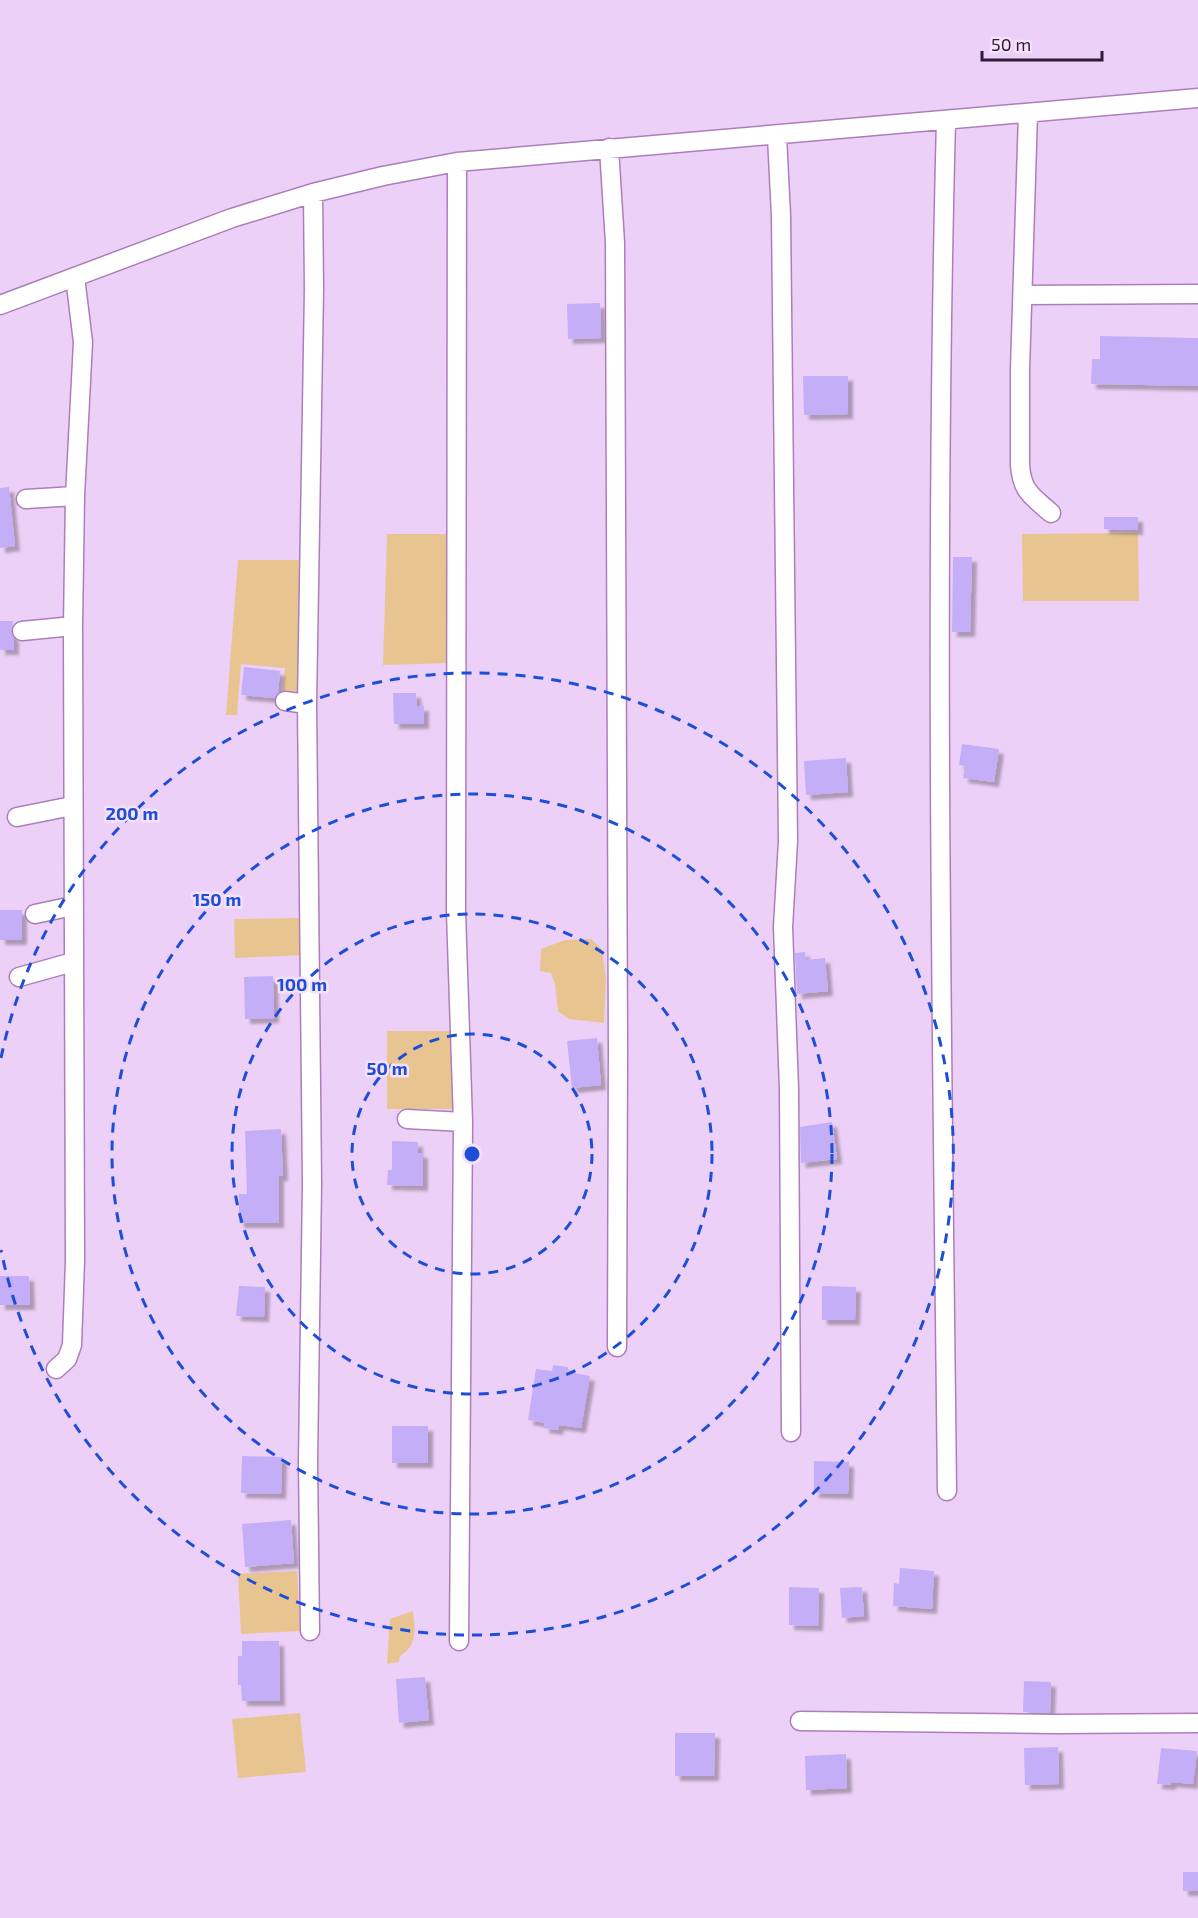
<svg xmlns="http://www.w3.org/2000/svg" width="1198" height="1918" font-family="'Exo 2',sans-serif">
<defs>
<filter id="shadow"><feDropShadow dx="5" dy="5" stdDeviation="1.5" flood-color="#0004"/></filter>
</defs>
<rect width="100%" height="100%" fill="#edd0f7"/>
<!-- green -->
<path fill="#e8c590" d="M 1138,533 L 1139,601 L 1023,601 L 1022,534 Z
M 387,534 L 450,534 L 452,663 L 383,665 Z
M 238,560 L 301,560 L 299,692 L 283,690 L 285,668 L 241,664 L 237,715 L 226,715 Z
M 304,918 L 304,955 L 235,958 L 234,919 Z
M 591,939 L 602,949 L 606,978 L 604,1023 L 569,1019 L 558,1011 L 555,984 L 551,973 L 540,971 L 541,949 L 565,940 Z
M 387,1031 L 454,1031 L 453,1109 L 387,1109 Z
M 297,1571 L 300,1631 L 241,1634 L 238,1574 Z
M 413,1611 C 415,1629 418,1645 400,1656 L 399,1662 L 387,1664 L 390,1619 Z
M 300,1713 L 306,1772 L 238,1778 L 232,1719 Z"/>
<!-- building -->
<path fill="#c4aef7" filter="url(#shadow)" d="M 600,303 L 601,338 L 568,339 L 567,304 Z
M 1100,336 L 1198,338 L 1198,386 L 1091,384 L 1092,359 L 1100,359 Z
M 803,376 L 848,376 L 848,414 L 804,415 Z
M 9,487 L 15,546 L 0,548 L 0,488 Z
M 1104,517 L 1138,517 L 1138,530 L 1104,529 Z
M 953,557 L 972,557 L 970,632 L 952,632 Z
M 0,621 L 13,621 L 11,632 L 14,638 L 14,650 L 0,650 Z
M 244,667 L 280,671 L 278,693 L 274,698 L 241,695 Z
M 393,693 L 416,693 L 417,706 L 424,706 L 424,724 L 394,724 Z
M 962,744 L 999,749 L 994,782 L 963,778 L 965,766 L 959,765 Z
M 846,758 L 848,792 L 806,795 L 804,761 Z
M 0,910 L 22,910 L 22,940 L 0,940 Z
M 805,952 L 806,960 L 825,958 L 828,991 L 797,994 L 795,953 Z
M 273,976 L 274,1018 L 245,1019 L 244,977 Z
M 597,1038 L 601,1085 L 572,1088 L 567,1041 Z
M 832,1122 L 837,1159 L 801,1163 L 800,1127 Z
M 281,1129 L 283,1176 L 279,1176 L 279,1223 L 239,1223 L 239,1194 L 247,1194 L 245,1131 Z
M 392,1141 L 418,1142 L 418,1153 L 423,1153 L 423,1186 L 387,1185 L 388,1170 L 392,1170 Z
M 0,1276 L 29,1276 L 30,1305 L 0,1305 Z
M 239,1286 L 265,1287 L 264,1317 L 236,1316 Z
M 822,1286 L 856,1287 L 855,1320 L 822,1320 Z
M 553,1365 L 568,1367 L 568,1372 L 590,1376 L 581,1428 L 559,1425 L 558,1430 L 544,1428 L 545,1423 L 528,1420 L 536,1369 L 552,1371 Z
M 392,1426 L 428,1426 L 428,1463 L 392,1463 Z
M 242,1456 L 282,1457 L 281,1494 L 241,1493 Z
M 814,1461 L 849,1462 L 848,1494 L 814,1493 Z
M 291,1520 L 294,1563 L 245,1567 L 242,1524 Z
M 900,1568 L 934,1571 L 932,1609 L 893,1606 L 894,1583 L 899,1584 Z
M 789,1587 L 819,1588 L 818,1626 L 789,1625 Z
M 862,1587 L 864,1616 L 842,1618 L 840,1588 Z
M 242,1641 L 279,1641 L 280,1701 L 242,1701 L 241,1685 L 238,1685 L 238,1656 L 242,1656 Z
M 425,1677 L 429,1720 L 399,1723 L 396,1679 Z
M 1024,1681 L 1051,1682 L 1050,1713 L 1023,1712 Z
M 675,1733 L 715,1733 L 714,1776 L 675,1776 Z
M 1058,1747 L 1059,1784 L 1025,1785 L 1024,1748 Z
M 1161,1748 L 1197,1751 L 1193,1784 L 1171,1782 L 1171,1785 L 1157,1784 Z
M 846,1754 L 847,1788 L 806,1790 L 805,1756 Z
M 1183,1872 L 1198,1872 L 1198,1891 L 1183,1891 Z"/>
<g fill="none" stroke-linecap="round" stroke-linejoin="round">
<!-- minor casing -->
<g stroke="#ac7fbb" stroke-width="21">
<path id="minor" d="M 1028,113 L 1020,370 L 1020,465 C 1022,492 1032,496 1051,513
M 946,121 C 934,577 942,1034 947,1491
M 777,136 L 781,216 L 788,841 L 783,927 L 789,1089 L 791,1432
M 609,148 L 615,243 L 618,1051 L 617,1347
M 457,162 L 456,912 L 463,1122 L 459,1641
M 1023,295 L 1198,294
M 0,305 L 232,218 L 313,193 L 383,176 L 457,162 L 1198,98
M 26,499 L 75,496
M 22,631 L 73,626
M 285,701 L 307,704
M 17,817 L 72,806
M 35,914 L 73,906
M 19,977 L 73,962
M 407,1119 L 463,1122
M 56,1369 L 67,1359 L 72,1345 L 75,1261 L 73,626 L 75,496 L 83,342 L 75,277
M 310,1631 L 308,1462 L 312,1183 L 307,704 L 314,289 L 313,193
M 800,1721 L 1056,1724 L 1198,1723"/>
</g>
<!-- minor -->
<use href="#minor" stroke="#fff" stroke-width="18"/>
</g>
<!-- distance rings -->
<g fill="none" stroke="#1d4ed8" stroke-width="3" stroke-dasharray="10 8">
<circle cx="472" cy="1154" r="120"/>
<circle cx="472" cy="1154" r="240"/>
<circle cx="472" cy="1154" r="360"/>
<path d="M1 1058A481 481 0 1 1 1 1250"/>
</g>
<circle cx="472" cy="1154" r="9" fill="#1d4ed8" stroke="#f5e1fb" stroke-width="3"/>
<g font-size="18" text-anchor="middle" font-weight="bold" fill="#1d4ed8" stroke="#f5e1fb" stroke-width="5" stroke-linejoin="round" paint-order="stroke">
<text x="132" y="820">200 m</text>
<text x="217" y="906">150 m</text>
<text x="302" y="991">100 m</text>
<text x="387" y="1075">50 m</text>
</g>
<!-- scale -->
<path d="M982 51v9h120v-9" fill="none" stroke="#2e1c34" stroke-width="3"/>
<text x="991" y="51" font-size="18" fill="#2e1c34" stroke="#f5e1fb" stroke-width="4.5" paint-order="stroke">50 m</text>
</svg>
